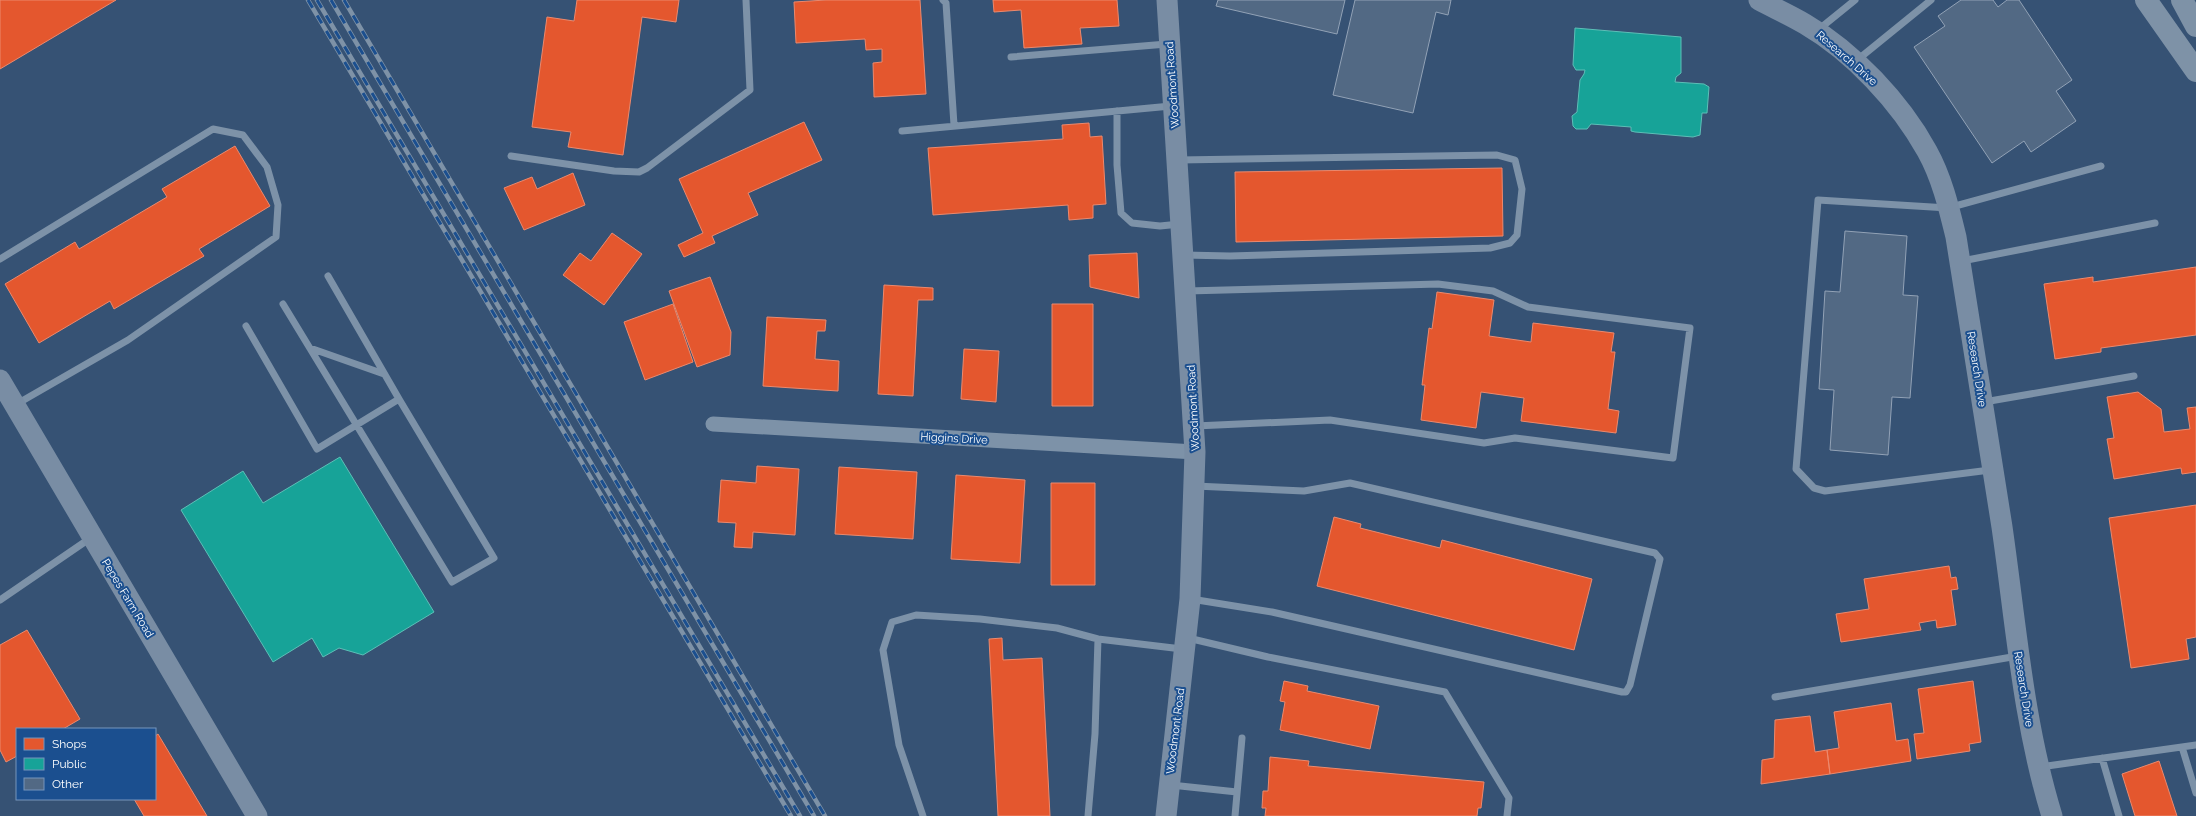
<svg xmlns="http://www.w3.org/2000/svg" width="2196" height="816" font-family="Raleway,sans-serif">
<rect width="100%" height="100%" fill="#365274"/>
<!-- shops -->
<path fill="#e4572e" stroke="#ec896d" d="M 0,0 L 116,0 L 0,69 Z
M 577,0 L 679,0 L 676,22 L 642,17 L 623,155 L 568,147 L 571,132 L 532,127 L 547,17 L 574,21 Z
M 826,0 L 920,0 L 926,94 L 874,97 L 873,63 L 882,62 L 882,49 L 866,50 L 865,39 L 796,43 L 794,2 Z
M 993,0 L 1117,0 L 1119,26 L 1080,28 L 1082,44 L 1024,48 L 1021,10 L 994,12 Z
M 804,122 L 822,160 L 748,193 L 758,215 L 712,236 L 715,243 L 684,257 L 678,245 L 703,233 L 679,179 Z
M 1089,123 L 1090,137 L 1102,136 L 1106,204 L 1093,205 L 1093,218 L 1069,220 L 1068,205 L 933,215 L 928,148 L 1063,139 L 1062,125 Z
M 235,146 L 270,206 L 199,249 L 204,256 L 114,309 L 110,301 L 39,343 L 5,284 L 75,242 L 79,249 L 167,197 L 162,189 Z
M 1502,168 L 1503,236 L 1236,242 L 1235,172 Z
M 573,173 L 585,205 L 524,230 L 504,188 L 532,177 L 537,189 Z
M 612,233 L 642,254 L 604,305 L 563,275 L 580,253 L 591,261 Z
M 1137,253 L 1139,298 L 1090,287 L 1089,255 Z
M 2196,267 L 2196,335 L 2101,348 L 2101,352 L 2055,359 L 2044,284 L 2093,277 L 2093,282 Z
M 710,277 L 731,332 L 730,355 L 697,367 L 669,291 Z
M 884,285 L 933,288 L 933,300 L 918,300 L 913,396 L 878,394 Z
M 1437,292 L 1494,300 L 1489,336 L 1531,342 L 1533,323 L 1614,333 L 1611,352 L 1615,352 L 1608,409 L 1619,411 L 1616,433 L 1521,421 L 1524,398 L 1481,392 L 1476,428 L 1421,420 L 1425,385 L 1422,385 L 1429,328 L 1432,329 Z
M 673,304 L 693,362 L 645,380 L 624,322 Z
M 1052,304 L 1093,304 L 1093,406 L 1052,406 Z
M 767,317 L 826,320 L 825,331 L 817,331 L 815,359 L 839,361 L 838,391 L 763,386 Z
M 964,349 L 999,351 L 996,402 L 961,399 Z
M 2138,392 L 2161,409 L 2164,432 L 2190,429 L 2187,408 L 2196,407 L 2196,472 L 2182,474 L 2181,468 L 2114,479 L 2107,439 L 2114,438 L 2107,397 Z
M 757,466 L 799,469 L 795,535 L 753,532 L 752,548 L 734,547 L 736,523 L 718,522 L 721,480 L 756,483 Z
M 839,467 L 917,472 L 913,539 L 835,534 Z
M 956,475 L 1025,480 L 1020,563 L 951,559 Z
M 1051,483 L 1095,483 L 1095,585 L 1051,585 Z
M 2196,505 L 2196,637 L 2186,639 L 2189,659 L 2131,668 L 2109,518 Z
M 1334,517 L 1361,524 L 1360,528 L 1440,548 L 1442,540 L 1592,579 L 1574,650 L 1317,586 Z
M 1949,566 L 1951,578 L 1956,577 L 1958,589 L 1951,590 L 1956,625 L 1937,628 L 1936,620 L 1919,623 L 1921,630 L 1841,642 L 1836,614 L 1869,609 L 1864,579 Z
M 27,630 L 80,719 L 63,729 L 17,729 L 17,756 L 6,762 L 0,750 L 0,645 Z
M 1002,638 L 1003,660 L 1042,658 L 1050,816 L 998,816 L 989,639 Z
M 1284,681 L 1308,686 L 1307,691 L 1379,706 L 1370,749 L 1280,730 L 1285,702 L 1280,701 Z
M 1973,681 L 1981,742 L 1969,744 L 1970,751 L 1917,759 L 1914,734 L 1924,733 L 1918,689 Z
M 1891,703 L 1896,741 L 1908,739 L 1911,761 L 1830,774 L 1827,750 L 1839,748 L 1834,712 Z
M 1810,716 L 1815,752 L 1827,750 L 1830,774 L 1761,784 L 1762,760 L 1774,758 L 1775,720 Z
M 158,734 L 207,816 L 144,816 L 134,799 L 155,799 L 155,736 Z
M 1270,757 L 1309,761 L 1308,766 L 1484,782 L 1481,808 L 1478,808 L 1477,816 L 1265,816 L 1266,808 L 1262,808 L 1263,791 L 1268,791 Z
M 2159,761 L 2177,816 L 2135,816 L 2122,774 Z"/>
<!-- public -->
<path fill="#17a398" stroke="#5dbfb7" d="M 1575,28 L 1681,37 L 1681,73 L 1676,77 L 1675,82 L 1704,84 L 1709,87 L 1707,113 L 1702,113 L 1700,135 L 1693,137 L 1635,132 L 1631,131 L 1631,127 L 1591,124 L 1587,129 L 1576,129 L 1573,126 L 1572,116 L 1577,112 L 1580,80 L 1584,74 L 1585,70 L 1576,70 L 1573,65 Z
M 340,457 L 434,612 L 363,655 L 339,648 L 323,657 L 312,638 L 273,662 L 181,510 L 243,471 L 263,503 Z"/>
<!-- building -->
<path fill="#526984" stroke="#92a2b6" d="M 1218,0 L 1345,0 L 1337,34 L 1216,6 Z
M 1355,0 L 1451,0 L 1448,15 L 1436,12 L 1413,113 L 1333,95 Z
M 1961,0 L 1993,0 L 1998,7 L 2007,0 L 2019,0 L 2072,80 L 2056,91 L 2076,121 L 2031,152 L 2024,141 L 1992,163 L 1914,47 L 1945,26 L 1938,16 Z
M 1845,231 L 1907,236 L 1903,295 L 1918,296 L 1910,398 L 1892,397 L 1888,455 L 1830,450 L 1834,390 L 1819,389 L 1825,291 L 1840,292 Z"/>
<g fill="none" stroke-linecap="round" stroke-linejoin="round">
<!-- lane -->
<path stroke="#7d92a8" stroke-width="7" d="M 943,0 L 946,3 L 954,125
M 1818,30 L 1855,0
M 1011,57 L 1167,44
M 1856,61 L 1931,0
M 1117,111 L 1117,165 L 1121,213 L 1132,223 L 1160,226 L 1180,224
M 902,131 L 1171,106
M 511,156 L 614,171 L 639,172 L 647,168 L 750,90 L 746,0
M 1179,160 L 1497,155 L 1515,160 L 1522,189 L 1517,235 L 1510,243 L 1490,248 L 1230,256 L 1184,255
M 0,259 L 213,129 L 243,135 L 267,167 L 278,205 L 276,237 L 128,340 L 15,405
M 1962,261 L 2155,223
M 1187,291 L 1438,284 L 1493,291 L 1528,307 L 1690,328 L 1673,458 L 1515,438 L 1484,443 L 1330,420 L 1195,426
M 283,304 L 452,582 L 494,558 L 399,399
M 246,326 L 317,449 L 399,399 L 328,276
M 310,348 L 384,374
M 1984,402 L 2134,376
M 1990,470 L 1825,491 L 1814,488 L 1796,469 L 1818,200 L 1948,208 L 2101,166
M 1191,599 L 1272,612 L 1622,692 L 1626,692 L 1630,685 L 1660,559 L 1655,553 L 1350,483 L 1304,491 L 1195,486
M 0,600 L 92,537
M 1188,638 L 1268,657 L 1445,692 L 1509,798 L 1507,816
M 1775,697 L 2018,656
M 2182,747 L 2196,793
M 2102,758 L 2119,816
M 2040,767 L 2196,745
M 1171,785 L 1237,792
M 923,816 L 899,745 L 883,650 L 892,622 L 916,615 L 980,619 L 1057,628 L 1098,639 L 1182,649
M 1088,816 L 1095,734 L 1098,639
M 1235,816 L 1242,738"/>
<!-- street -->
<path stroke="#7d92a8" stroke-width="15" d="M 713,424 L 1195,452"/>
<!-- secondary -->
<path stroke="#798da4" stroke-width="21" d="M 1759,0 C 1774,8 1790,15 1805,24 C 1853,52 1900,102 1927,151 C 1942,178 1949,208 1956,237 C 1971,334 1987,430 2002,527 C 2016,624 2023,722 2052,816
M 0,380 L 257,816
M 1166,816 L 1190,599 L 1195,452 L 1167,0"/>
<!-- highway -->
<path stroke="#7e92a7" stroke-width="22" d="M 2146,0 L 2196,71
M 2182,0 L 2196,26"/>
<!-- rail casing -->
<g stroke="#7e92a7" stroke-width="4.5">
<path id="rail" d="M 308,0 L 791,816
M 317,0 L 800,816
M 331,0 L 814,816
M 344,0 L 825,816"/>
</g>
<!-- rail -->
<use href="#rail" stroke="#1b4f8f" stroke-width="3" stroke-dasharray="9" stroke-linecap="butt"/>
</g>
<g text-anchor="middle" stroke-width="4" stroke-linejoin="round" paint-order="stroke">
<!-- street labels -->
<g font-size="11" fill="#fff" stroke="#1b4f8f">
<text transform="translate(1847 58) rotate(41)" y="4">Research Drive</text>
<text transform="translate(1172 85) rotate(-94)" y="4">Woodmont Road</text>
<text transform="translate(1977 369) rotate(81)" y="4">Research Drive</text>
<text transform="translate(1193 408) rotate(-93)" y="4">Woodmont Road</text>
<text transform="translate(954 438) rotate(3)" y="4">Higgins Drive</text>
<text transform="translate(128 598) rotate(59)" y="4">Pepes Farm Road</text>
<text transform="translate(2024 689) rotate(81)" y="4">Research Drive</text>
<text transform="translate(1175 731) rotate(-83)" y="4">Woodmont Road</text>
</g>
</g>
<!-- legend -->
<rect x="16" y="728" width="140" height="72" fill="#1b4f8f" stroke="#7695bc"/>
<rect x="24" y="738" width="20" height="12" fill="#e4572e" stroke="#7695bc"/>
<text x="52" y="748" font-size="12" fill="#ffffff">Shops</text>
<rect x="24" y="758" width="20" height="12" fill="#17a398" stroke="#7695bc"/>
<text x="52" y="768" font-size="12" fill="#ffffff">Public</text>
<rect x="24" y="778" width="20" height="12" fill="#526984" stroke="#7695bc"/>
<text x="52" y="788" font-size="12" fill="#ffffff">Other</text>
</svg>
